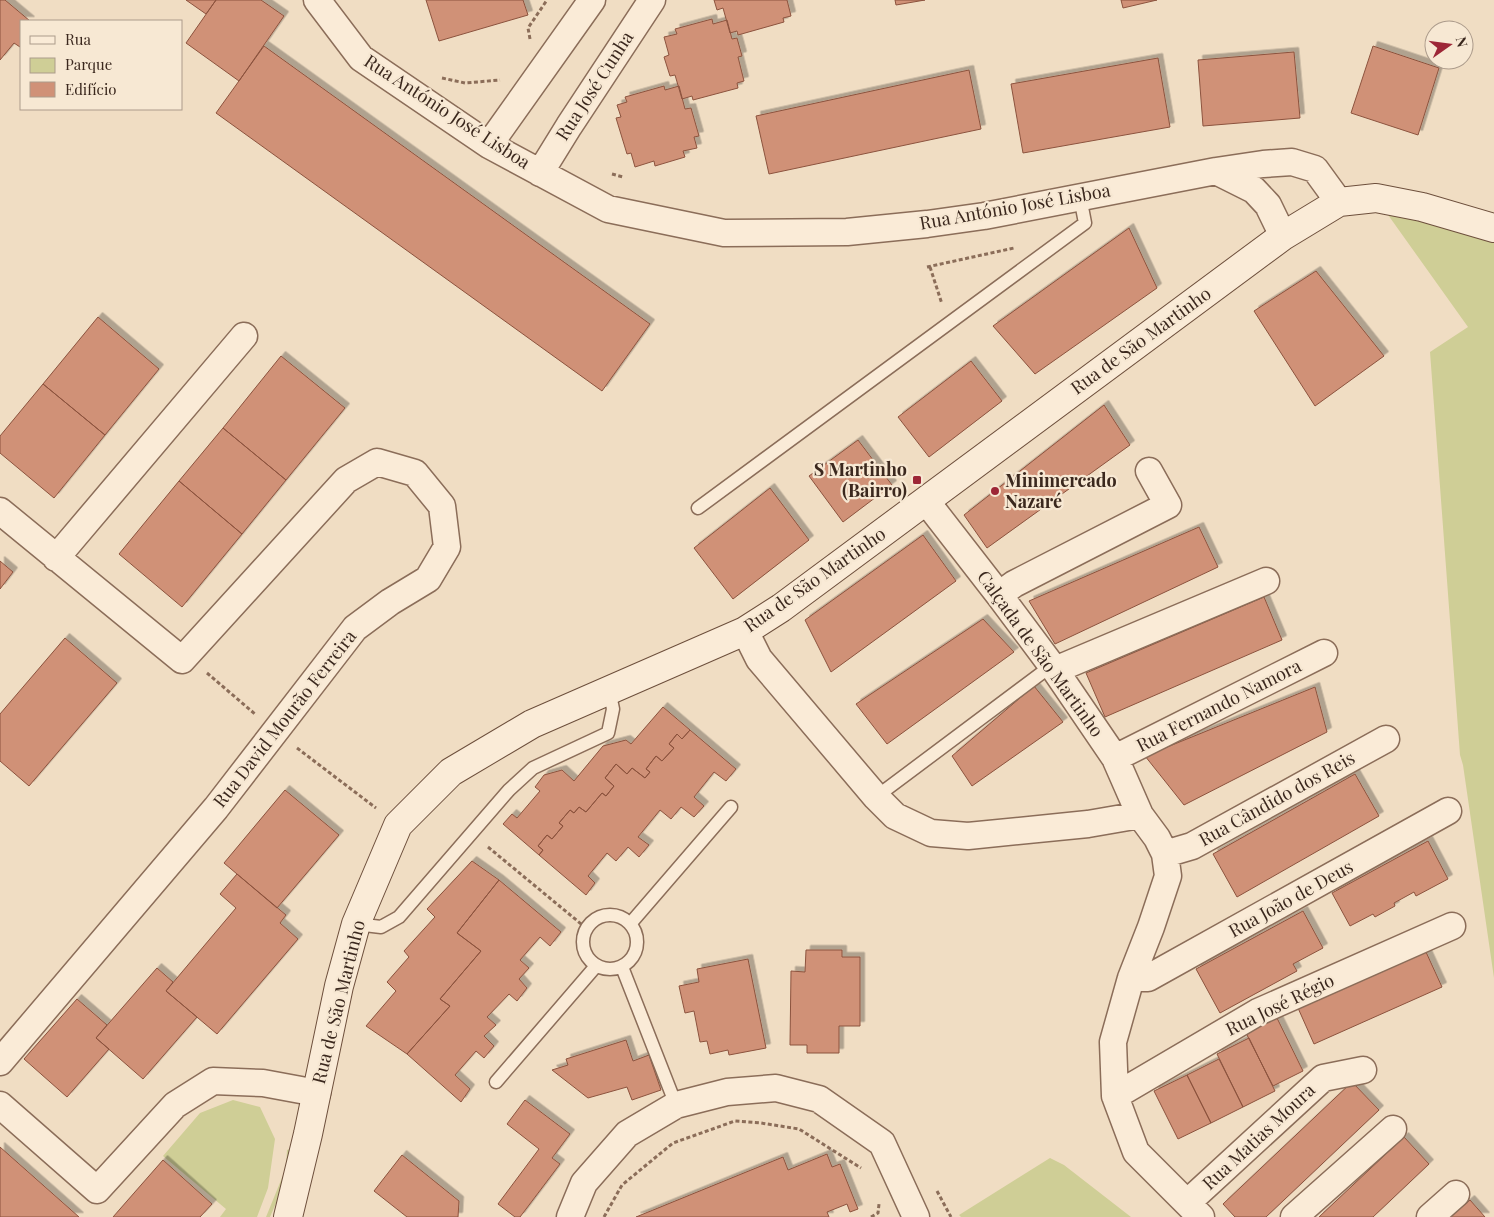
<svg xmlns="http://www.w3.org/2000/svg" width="1494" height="1217" font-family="'Playfair Display',serif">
<defs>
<filter id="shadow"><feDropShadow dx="4.5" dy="-4.5" stdDeviation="0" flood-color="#0004"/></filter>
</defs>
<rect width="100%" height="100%" fill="#f0ddc3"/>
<!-- green -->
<path fill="#cfce96" d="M 1376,198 L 1494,228 L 1494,978 L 1463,765 L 1460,755 L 1430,352 L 1468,327 Z
M 233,1100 L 260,1107 L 275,1139 L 268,1188 L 257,1217 L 220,1217 L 226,1209 L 163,1156 L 200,1113 Z
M 292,1148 L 291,1169 L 270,1217 L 266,1217 L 286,1168 L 287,1150 Z
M 1050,1158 L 1064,1165 L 1131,1217 L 961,1217 L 959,1215 Z"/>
<!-- building -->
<path fill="#d09177" stroke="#8c533e" filter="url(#shadow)" d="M 0,0 L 5,0 L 30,21 L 21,21 L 21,45 L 20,47 L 14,43 L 0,60 Z
M 186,0 L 216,0 L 206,14 Z
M 216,0 L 261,0 L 284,16 L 239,81 L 186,43 Z
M 426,0 L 523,0 L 528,15 L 439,41 Z
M 714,0 L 787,0 L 791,16 L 783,18 L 784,22 L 738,35 L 737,31 L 730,33 L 723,8 L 717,10 Z
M 895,0 L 925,0 L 896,5 Z
M 1121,0 L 1157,0 L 1123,8 Z
M 712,19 L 713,24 L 727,20 L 732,39 L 737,38 L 742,56 L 738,57 L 744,81 L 737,83 L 738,88 L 693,100 L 692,96 L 682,99 L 675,75 L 670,76 L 664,57 L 669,55 L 664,37 L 677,34 L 675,29 Z
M 264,46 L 650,324 L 602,391 L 216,113 Z
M 1373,46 L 1439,68 L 1418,135 L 1351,113 Z
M 1294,52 L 1300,118 L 1203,126 L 1198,60 Z
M 1158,58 L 1170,127 L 1023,153 L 1011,84 Z
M 969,70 L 981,129 L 769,174 L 756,116 Z
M 664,86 L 665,90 L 679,86 L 685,109 L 691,108 L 699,136 L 694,137 L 697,148 L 683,151 L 685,157 L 655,166 L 654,161 L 635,167 L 631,153 L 627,154 L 616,118 L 621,117 L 617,105 L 627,102 L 625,97 Z
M 1129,228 L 1157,288 L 1035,374 L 993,326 Z
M 1316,271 L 1384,356 L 1315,406 L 1254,311 Z
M 98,317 L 159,369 L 105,435 L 43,384 Z
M 281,356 L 345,408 L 286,480 L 223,428 Z
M 971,361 L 1002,401 L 929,457 L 898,417 Z
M 43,384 L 105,435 L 54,498 L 0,453 L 0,436 Z
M 1104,405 L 1130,445 L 987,548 L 964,515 Z
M 223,428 L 286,480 L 242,534 L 179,481 Z
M 858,440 L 892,485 L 843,522 L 809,476 Z
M 179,481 L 242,534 L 182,607 L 119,554 Z
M 770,488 L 809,540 L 733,599 L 694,548 Z
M 1199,527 L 1218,567 L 1055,644 L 1029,601 Z
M 923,535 L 956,581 L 831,672 L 805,620 Z
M 0,561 L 13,572 L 0,589 Z
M 1264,597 L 1282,640 L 1105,717 L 1086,673 Z
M 983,619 L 1014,652 L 887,744 L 856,704 Z
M 65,638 L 117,683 L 29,786 L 0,761 L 0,714 Z
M 1034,686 L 1063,722 L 972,786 L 952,756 Z
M 1315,687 L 1327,732 L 1184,805 L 1145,756 Z
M 663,707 L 690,730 L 682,739 L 677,734 L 669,744 L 674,748 L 662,761 L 656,756 L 646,769 L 650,772 L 645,778 L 632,768 L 627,774 L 616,764 L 605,778 L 614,786 L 606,796 L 602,793 L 586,812 L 579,807 L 574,813 L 570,810 L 559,823 L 563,826 L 552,839 L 547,835 L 538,846 L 543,850 L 539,855 L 503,824 L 512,814 L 517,818 L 540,791 L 535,787 L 544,775 L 562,770 L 574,781 L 603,746 L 626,740 L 631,744 Z
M 690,730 L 736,769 L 726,781 L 714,772 L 694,797 L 704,806 L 694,817 L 681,807 L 671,819 L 660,810 L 638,837 L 649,845 L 639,857 L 628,847 L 616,861 L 607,853 L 588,876 L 595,883 L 586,895 L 539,855 L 543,850 L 538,846 L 547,835 L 552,839 L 563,826 L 559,823 L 570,810 L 574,813 L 579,807 L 586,812 L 602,793 L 606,796 L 614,786 L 605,778 L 616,764 L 627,774 L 632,768 L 645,778 L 650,772 L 646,769 L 656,756 L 662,761 L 674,748 L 669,744 L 677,734 L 682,739 Z
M 1355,774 L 1379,816 L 1237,897 L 1213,854 Z
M 285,790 L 339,835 L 277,908 L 224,863 Z
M 1428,841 L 1448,879 L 1416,896 L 1414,892 L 1394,903 L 1395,906 L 1375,917 L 1373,914 L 1350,926 L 1332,893 Z
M 472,861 L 499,880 L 457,933 L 481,951 L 440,999 L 450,1006 L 407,1054 L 366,1026 L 396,991 L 387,982 L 409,957 L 404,951 L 435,917 L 427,909 Z
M 237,874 L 286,915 L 280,923 L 298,939 L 217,1034 L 166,991 L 236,908 L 220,894 Z
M 499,880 L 561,932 L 550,946 L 540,937 L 520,960 L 529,968 L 519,979 L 527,988 L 517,1001 L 509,994 L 487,1017 L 496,1025 L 484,1036 L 494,1046 L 484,1058 L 476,1051 L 455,1075 L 470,1089 L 461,1102 L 407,1054 L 450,1006 L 440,999 L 481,951 L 457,933 Z
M 1303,911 L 1323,948 L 1293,964 L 1297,971 L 1220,1013 L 1196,969 Z
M 806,950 L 842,950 L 842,957 L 860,957 L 860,1026 L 839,1026 L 839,1053 L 807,1053 L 807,1045 L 790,1045 L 791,971 L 805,972 Z
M 1426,952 L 1442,987 L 1314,1044 L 1298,1008 Z
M 748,959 L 766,1048 L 729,1055 L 728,1050 L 710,1054 L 707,1041 L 700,1042 L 694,1011 L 685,1013 L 679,986 L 699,982 L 697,969 Z
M 157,968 L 173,982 L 166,991 L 197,1017 L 143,1079 L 96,1038 Z
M 77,999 L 107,1025 L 96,1038 L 109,1049 L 67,1097 L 24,1059 Z
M 1277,1018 L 1303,1071 L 1273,1086 L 1246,1033 Z
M 1249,1038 L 1275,1091 L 1243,1107 L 1217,1054 Z
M 626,1040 L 633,1061 L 649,1055 L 661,1090 L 632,1100 L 627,1087 L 588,1098 L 552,1070 L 568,1065 L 566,1059 Z
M 1219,1059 L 1243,1107 L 1211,1123 L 1187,1075 Z
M 1187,1075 L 1211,1123 L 1178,1139 L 1154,1091 Z
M 1352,1082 L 1379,1110 L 1266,1217 L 1235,1217 L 1223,1204 Z
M 525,1100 L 570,1134 L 552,1158 L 560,1164 L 520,1217 L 515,1217 L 498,1204 L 539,1149 L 507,1124 Z
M 1404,1137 L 1429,1164 L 1373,1217 L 1319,1217 Z
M 0,1147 L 79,1217 L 0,1217 Z
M 827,1154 L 832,1167 L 840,1164 L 858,1209 L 850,1212 L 847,1204 L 827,1212 L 829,1217 L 636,1217 L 783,1157 L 788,1170 Z
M 402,1155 L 459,1201 L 458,1217 L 407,1217 L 374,1191 Z
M 163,1160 L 212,1204 L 200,1217 L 113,1217 Z
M 1470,1200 L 1485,1217 L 1450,1217 Z"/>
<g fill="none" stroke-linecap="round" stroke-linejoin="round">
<!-- lane casing -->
<g stroke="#8b6d59" stroke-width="15">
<path id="lane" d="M 698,508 L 1085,223 L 1080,197
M 876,797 L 1051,666
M583 942a27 27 0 1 1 54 0a27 27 0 1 1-54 0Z
M 356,924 L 381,927 L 399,917 L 509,790 L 533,768 L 608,733 L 613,709 L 609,690
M 630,924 L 731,807
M 622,967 L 676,1105
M 496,1082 L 596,966"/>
</g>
<!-- street casing -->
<g stroke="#8b6d59" stroke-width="29">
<path id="street" d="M 317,0 L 361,58 L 489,145 L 608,209 L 724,233 L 847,232 L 927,224 L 984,216 L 1216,171 L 1263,164 L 1292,162 L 1315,169 L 1339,202
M 489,145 L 592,0
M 1216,171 L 1254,190 L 1268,205 L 1283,236
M 540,173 L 569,126 L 652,0
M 926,501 L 999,595 L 1055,670 L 1115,758 L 1140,815
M 0,511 L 182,660 L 346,480 L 377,462 L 415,473 L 442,506 L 447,547 L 428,579 L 390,602 L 355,628 L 216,808 L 0,1062
M 56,558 L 244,336
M 999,595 L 1014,584 L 1168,505 L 1149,471
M 745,631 L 759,659 L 876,797 L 895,816 L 931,833 L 968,836 L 1088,824 L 1140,815 L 1157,838 L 1165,854 L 1168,876 L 1151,927 L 1131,978 L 1113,1042 L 1115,1096 L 1136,1152 L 1201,1217
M 1055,670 L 1266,581
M 1115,758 L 1324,653
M 1165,854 L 1192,846 L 1386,739
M 1131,978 L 1148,978 L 1448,811
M 1115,1096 L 1258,1012 L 1452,926
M 0,1105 L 97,1190 L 175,1105 L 213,1081 L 263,1083 L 317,1093
M 1187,1203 L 1323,1078 L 1363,1070
M 570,1217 L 584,1183 L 627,1134 L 676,1105 L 727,1092 L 776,1088 L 819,1099 L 882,1143 L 916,1217
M 1294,1217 L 1393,1129
M 1430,1217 L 1456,1194"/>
</g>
<!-- secondary casing -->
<g stroke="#6d4f3c" stroke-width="30">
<path id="secondary" d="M 288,1217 L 308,1134 L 339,986 L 356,924 L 398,825 L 451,772 L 532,724 L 745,631 L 781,608 L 1283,236 L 1339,202 L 1376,198 L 1422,207 L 1494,228"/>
</g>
<!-- path -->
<path stroke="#8b6d59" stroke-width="3" stroke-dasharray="4 2.5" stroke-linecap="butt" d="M 530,39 L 528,28 L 547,0
M 442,78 L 465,83 L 500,80
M 612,174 L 623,177
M 927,267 L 1014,248
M 930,267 L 942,304
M 207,673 L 255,714
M 297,748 L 376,808
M 488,847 L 586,928
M 937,1191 L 951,1217
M 604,1217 L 622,1185 L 673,1143 L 735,1121 L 761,1123 L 799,1129 L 861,1168
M 871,1217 L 878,1213 L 879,1204"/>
<!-- lane -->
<use href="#lane" stroke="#faebd7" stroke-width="12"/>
<!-- street -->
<use href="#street" stroke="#faebd7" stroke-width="26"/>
<!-- secondary -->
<use href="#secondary" stroke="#faebd7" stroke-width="28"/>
</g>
<!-- markers -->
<g fill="#9d2636" stroke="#f7e8d3" stroke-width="2">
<rect x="912" y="475" width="10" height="10" rx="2.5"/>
<circle cx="995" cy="491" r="5"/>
</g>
<g text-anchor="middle" stroke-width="4.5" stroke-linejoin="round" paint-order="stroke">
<!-- street labels -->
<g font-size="18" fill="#3b281e" stroke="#f7e8d3">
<text transform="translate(595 86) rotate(-57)" y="6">Rua José Cunha</text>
<text transform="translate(447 112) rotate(33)" y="6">Rua António José Lisboa</text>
<text transform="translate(1015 207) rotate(-10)" y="6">Rua António José Lisboa</text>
<text transform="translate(1141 341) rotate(-36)" y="6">Rua de São Martinho</text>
<text transform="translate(815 580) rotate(-35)" y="6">Rua de São Martinho</text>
<text transform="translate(1040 654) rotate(54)" y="6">Calçada de São Martinho</text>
<text transform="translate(1219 706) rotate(-27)" y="6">Rua Fernando Namora</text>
<text transform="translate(285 719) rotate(-52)" y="6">Rua David Mourão Ferreira</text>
<text transform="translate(1277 799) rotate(-29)" y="6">Rua Cândido dos Reis</text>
<text transform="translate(1291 899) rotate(-29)" y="6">Rua João de Deus</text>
<text transform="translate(339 1002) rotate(-76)" y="6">Rua de São Martinho</text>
<text transform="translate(1280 1005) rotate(-26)" y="6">Rua José Régio</text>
<text transform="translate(1259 1137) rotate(-43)" y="6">Rua Matias Moura</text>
</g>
<!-- poi labels -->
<g font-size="18" font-weight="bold" fill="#3b281e" stroke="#f7e8d3" text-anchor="end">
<text x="907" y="476">S Martinho<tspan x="907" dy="21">(Bairro)</tspan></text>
<text x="1005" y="487" text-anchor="start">Minimercado<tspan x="1005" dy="21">Nazaré</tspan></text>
</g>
</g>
<!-- legend -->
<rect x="20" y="20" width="162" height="90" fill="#f7e8d3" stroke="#ac9b8b"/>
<rect x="30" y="36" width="25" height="8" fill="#faebd7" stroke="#ac9b8b"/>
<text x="65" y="45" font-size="15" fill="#3b281e">Rua</text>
<rect x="30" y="58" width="25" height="15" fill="#cfce96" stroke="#ac9b8b"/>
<text x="65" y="70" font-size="15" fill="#3b281e">Parque</text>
<rect x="30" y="82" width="25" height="15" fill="#d09177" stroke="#ac9b8b"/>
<text x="65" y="95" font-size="15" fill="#3b281e">Edifício</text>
<!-- north arrow -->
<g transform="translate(1449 45) rotate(76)"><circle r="24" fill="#f7e8d3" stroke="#ac9b8b"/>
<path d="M0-4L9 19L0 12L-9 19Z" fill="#9d2636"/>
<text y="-8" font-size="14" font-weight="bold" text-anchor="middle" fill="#3b281e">N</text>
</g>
</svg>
